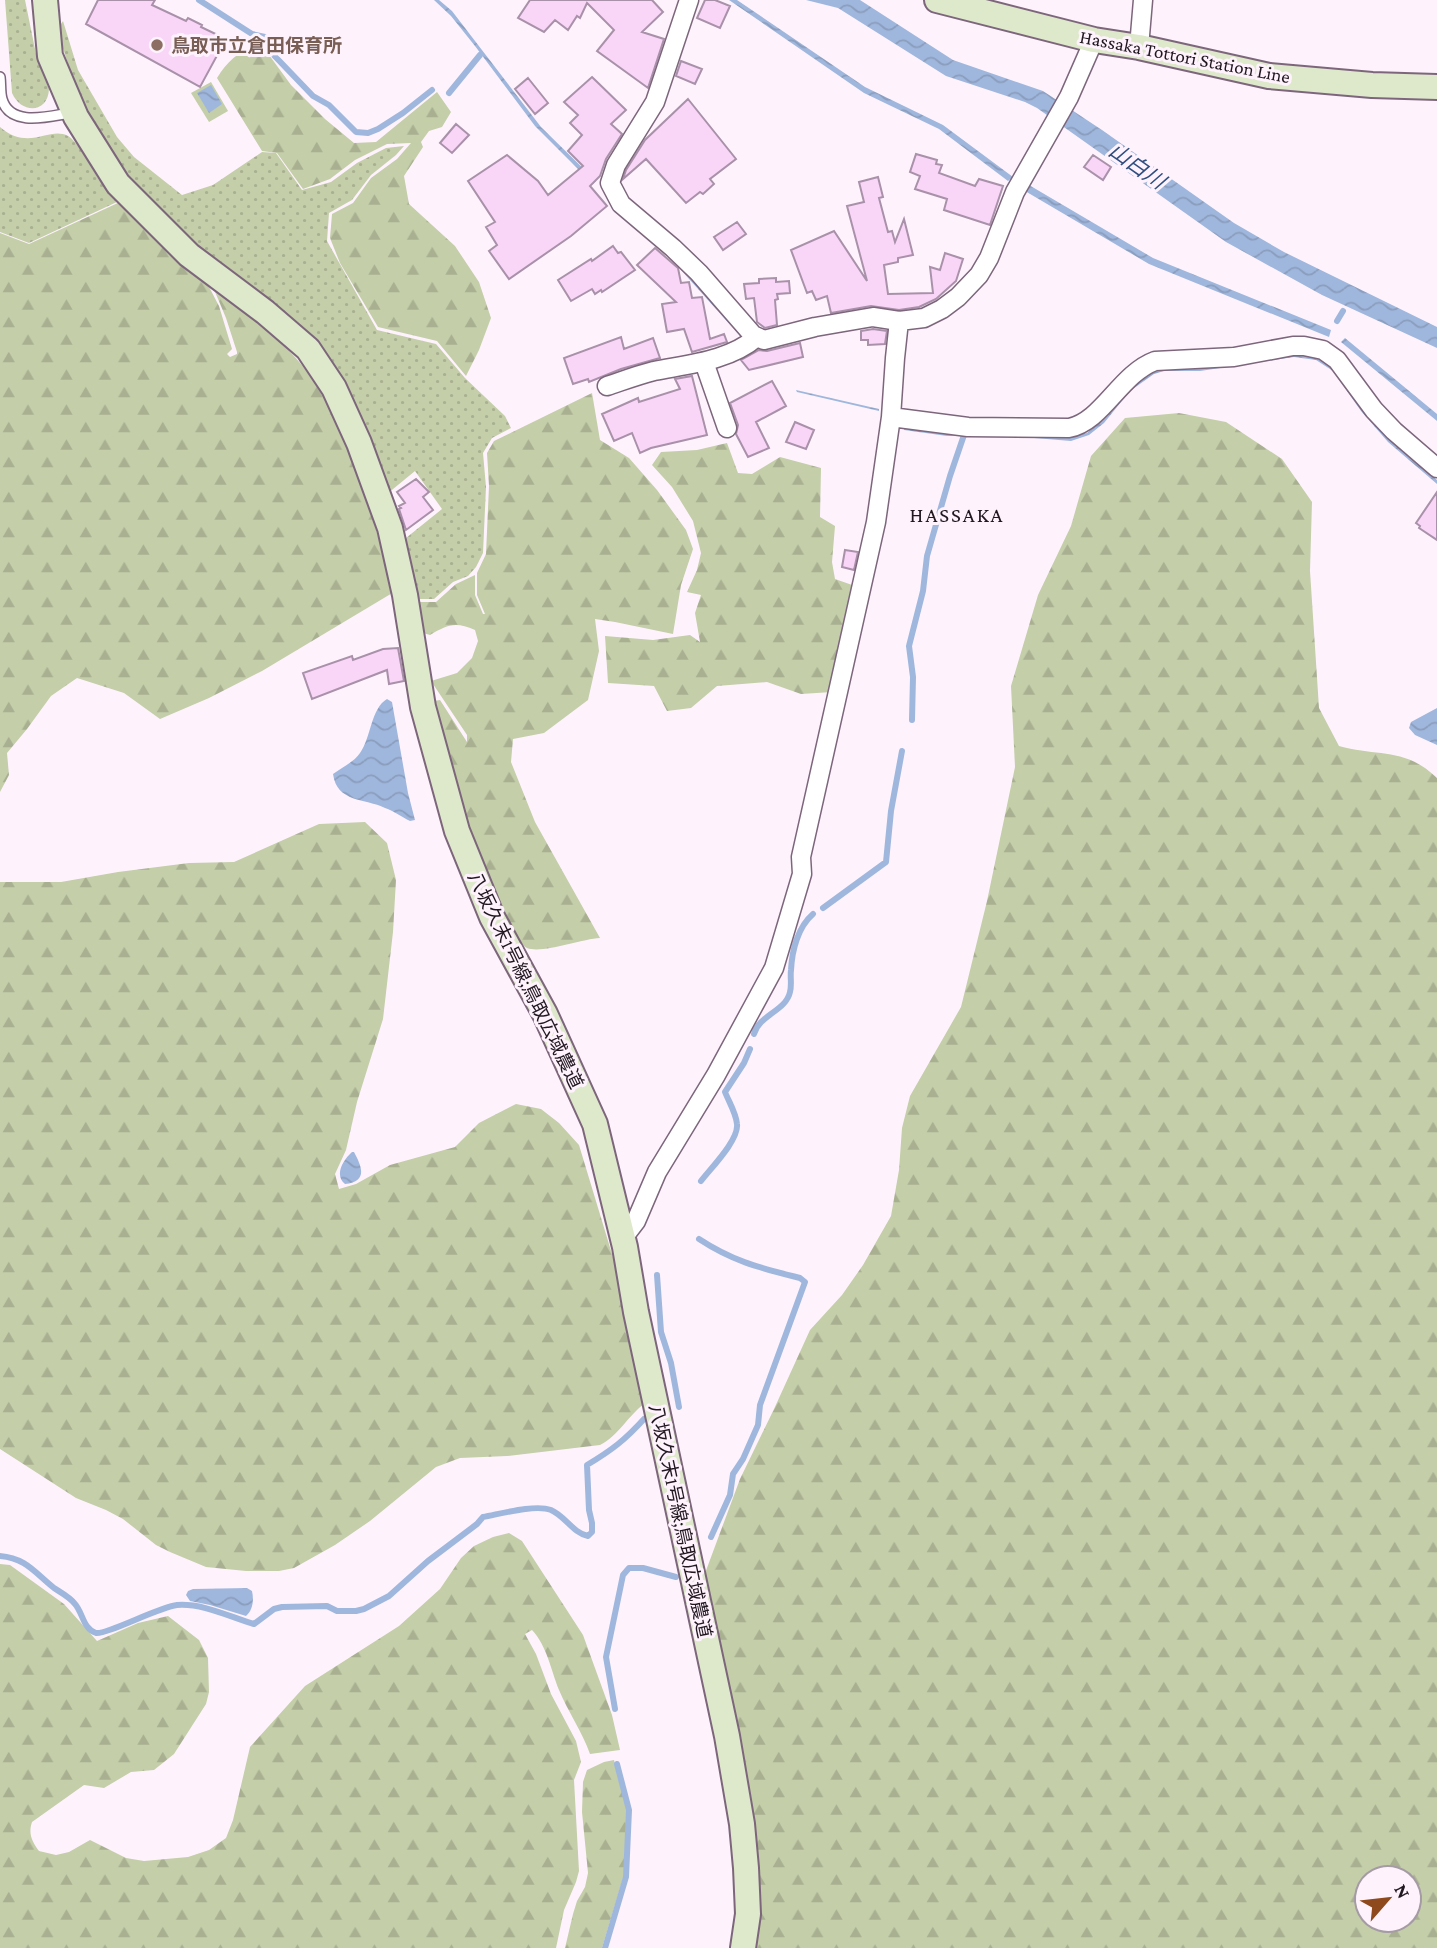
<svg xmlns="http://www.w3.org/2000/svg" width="1437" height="1948" font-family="'Crimson Pro','Noto Sans JP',serif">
<defs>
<pattern id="grass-dots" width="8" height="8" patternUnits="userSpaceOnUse" patternTransform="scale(1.75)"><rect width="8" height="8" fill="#c4cea9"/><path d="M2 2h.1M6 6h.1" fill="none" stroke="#a8b091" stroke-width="1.8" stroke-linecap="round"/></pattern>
<pattern id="forest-firs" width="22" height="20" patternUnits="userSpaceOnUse" patternTransform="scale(1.75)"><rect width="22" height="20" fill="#c4cea9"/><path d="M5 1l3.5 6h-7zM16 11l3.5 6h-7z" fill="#a8b091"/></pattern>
<pattern id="water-waves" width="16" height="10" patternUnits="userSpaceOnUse" patternTransform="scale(1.75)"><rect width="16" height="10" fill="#a0b7dd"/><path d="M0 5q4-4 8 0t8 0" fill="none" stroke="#8a9dbd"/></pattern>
</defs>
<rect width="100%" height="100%" fill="#fef3fd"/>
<!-- grass -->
<path fill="url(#grass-dots)" d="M 5,0 L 25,0 L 36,54 L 49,89 C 48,114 21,114 12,93 Z
M 63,21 L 78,70 L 117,137 L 134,157 L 182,195 L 213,185 L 262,152 L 276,153 L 302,190 L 331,182 L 357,163 L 386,148 L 404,146 L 396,155 L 371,175 L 352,200 L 329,213 L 327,241 L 377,330 L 436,344 L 465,378 L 505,416 L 511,428 L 492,438 L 483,453 L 486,487 L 483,553 L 476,567 L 468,576 L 453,582 L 434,599 L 418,599 L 401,542 L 442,509 L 415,471 L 387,494 L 363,424 L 222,267 L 161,215 L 129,181 L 95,127 L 73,79 L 57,30 Z
M 0,127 C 29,152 49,126 68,136 C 78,141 93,171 100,181 C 106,188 113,195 119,201 L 29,243 L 0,232 Z"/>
<!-- forest -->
<path fill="url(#forest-firs)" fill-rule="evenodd" d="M 261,44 L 291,85 L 325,119 L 354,143 L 376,142 L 437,92 L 451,112 L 442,127 L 429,131 L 421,142 L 423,147 L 404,176 L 409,204 L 455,246 L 479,282 L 491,318 L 479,350 L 466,376 L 437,341 L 378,327 L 340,263 L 330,238 L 332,214 L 353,203 L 371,178 L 397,159 L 411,143 L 387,144 L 355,160 L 330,179 L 303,189 L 277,153 L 262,151 L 217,78 C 227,61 241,49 261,44 Z
M 120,202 L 207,283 L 219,306 L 232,349 L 227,354 L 230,357 L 237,354 L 237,352 L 226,318 L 213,287 C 246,312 283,339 308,373 C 351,430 374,523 394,592 L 262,671 L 209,698 L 160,719 L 124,693 L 77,678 L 51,696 L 27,729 L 7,753 L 9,775 L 0,792 L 0,233 L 29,244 Z
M 592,393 L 600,440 L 629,458 L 657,490 L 686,530 L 693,549 L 681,585 L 673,634 L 615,622 L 595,619 L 599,651 L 588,700 L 544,733 L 513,739 L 511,762 L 535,822 L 600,938 C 581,939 542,954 527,948 C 511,942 466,836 460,816 C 449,778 443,739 434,701 L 440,700 L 467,742 L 467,735 L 431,681 L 457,673 L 472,658 L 478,641 L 475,630 C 455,621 447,625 430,635 L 423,633 L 418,602 L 436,602 L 456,584 L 475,575 L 475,595 L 483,614 L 485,614 L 477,595 L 477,573 L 486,554 L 489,486 L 487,453 L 494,441 Z
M 1179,413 L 1226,422 L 1282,459 L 1312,502 L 1310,571 L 1319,708 L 1339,746 C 1378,757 1405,747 1437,778 L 1437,1948 L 754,1948 L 759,1922 L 759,1860 L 750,1803 L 704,1576 L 740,1479 L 774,1409 L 810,1330 L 842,1295 L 863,1265 L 891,1216 L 899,1170 L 902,1128 L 910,1096 L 961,1007 L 987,901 L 1015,767 L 1011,686 L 1038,595 L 1071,526 L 1091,456 L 1125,418 ZM 1367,1878 L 1409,1878 L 1409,1920 L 1367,1920 Z
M 727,443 L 738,473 L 752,474 L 780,457 L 821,468 L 820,517 L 835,526 L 832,562 L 835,579 L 855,586 L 832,692 L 801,694 L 767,682 L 717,686 L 691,708 L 667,711 L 654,686 L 608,683 L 605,636 L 653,640 L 690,635 L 700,642 L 695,613 L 701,595 L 687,592 L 697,570 L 701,553 L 693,521 L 672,487 L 652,465 L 661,452 L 697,450 Z
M 365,822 L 387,843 L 396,880 L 393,932 L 383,1019 L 357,1102 L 346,1150 L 335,1174 L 339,1189 L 356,1184 L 390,1165 L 455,1147 L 479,1123 L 516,1104 L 541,1109 L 559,1123 L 579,1145 L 625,1297 L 644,1404 C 628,1416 618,1436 600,1445 L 507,1456 L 460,1458 L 436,1467 L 370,1521 L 335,1545 L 294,1568 L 279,1571 L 246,1571 L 206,1567 L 170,1552 L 156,1545 L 123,1519 L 106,1510 L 76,1498 L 0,1449 L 0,882 L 61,882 L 118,872 L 189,863 L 234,862 L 319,824 Z
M 509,1533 L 522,1541 L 583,1635 L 612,1715 L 620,1750 L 590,1754 C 582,1731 568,1712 559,1690 C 551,1670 547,1646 532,1630 L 525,1634 L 536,1654 L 551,1694 L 576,1741 L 581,1762 L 574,1780 L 579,1871 L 576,1882 L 564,1910 L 556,1948 L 0,1948 L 0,1564 L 10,1565 L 64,1604 L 97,1641 L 138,1623 L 168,1616 L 199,1640 L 208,1658 L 209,1692 L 206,1704 L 174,1754 L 154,1770 L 131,1772 L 104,1788 L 84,1785 L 32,1822 C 28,1834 32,1841 39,1851 L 56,1855 L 69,1852 L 90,1840 L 126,1858 L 144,1861 L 188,1857 L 209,1850 L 226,1838 L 233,1820 L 250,1747 L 305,1686 L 399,1626 L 440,1589 L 461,1558 L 474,1546 L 493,1537 Z
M 614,1760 L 627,1810 L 624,1875 L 602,1948 L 565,1948 L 573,1914 L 577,1901 L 585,1887 L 588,1873 L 582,1812 L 583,1782 L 587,1770 L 604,1762 Z"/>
<!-- green -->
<path fill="#c4cea9" d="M 211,82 L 228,111 L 209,122 L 191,93 Z"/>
<!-- water -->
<path fill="url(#water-waves)" d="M 434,0 L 439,0 L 452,11 L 541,127 L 596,181 L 593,184 L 535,126 L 475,46 L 451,16 Z
M 729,0 L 737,0 L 865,87 L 943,125 L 1013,177 L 1008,181 L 939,129 L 864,93 Z
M 806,0 L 860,0 L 953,60 L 1043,91 L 1102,130 L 1234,223 L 1284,252 L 1437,327 L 1437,348 L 1322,295 L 1226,242 L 1037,108 L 1025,102 L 946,76 L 838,8 Z
M 211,85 L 222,104 L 209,113 L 197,93 Z
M 1029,185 L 1153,258 L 1331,330 L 1329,337 L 1149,264 L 1025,191 Z
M 674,257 L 744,336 L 742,338 L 672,260 Z
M 1345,338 L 1437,414 L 1437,421 L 1341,342 Z
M 1295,354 L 1318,357 L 1334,368 L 1410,455 L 1437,480 L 1437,484 L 1388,442 L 1361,411 L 1333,371 L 1316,360 L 1294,357 L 1200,371 L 1164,371 L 1154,374 L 1130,391 L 1104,423 L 1089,435 L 1071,441 L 997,435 L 947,436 L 904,430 L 904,426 L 1071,437 L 1087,433 L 1104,419 L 1127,390 L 1155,369 L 1212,367 Z
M 796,390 L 879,409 L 879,411 L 797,392 Z
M 387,699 L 392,702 L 408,793 L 415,820 L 410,821 C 402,817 394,811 385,808 C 365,798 337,803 333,774 C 341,768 354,762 360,753 C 371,738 371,708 387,699 Z
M 1437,708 L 1437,745 L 1415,735 L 1409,728 L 1411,722 Z
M 352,1152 L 354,1152 C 362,1167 368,1181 345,1184 C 334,1175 343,1160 352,1152 Z
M 247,1588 L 252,1591 C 254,1600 253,1610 246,1616 L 210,1605 L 190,1601 L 186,1595 L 188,1591 L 193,1589 Z"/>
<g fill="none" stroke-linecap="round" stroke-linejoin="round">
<!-- stream -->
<path stroke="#a0b7dd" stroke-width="6" d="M 199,0 L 252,34 L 265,37
M 266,47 L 313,96 L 329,105 L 356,132 L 368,133 L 378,129 L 403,113 L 432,90
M 449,93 L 480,55
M 1337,321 L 1343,311
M 912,720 L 913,677 L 909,646 L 923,591 L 927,556 L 950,476 L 964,435
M 823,908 L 886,862 L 891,811 L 902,751
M 754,1034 C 759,1015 786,1011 790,992 C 792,985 790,977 791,970 C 792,950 798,927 813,914
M 701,1181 C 711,1168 739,1140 737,1124 C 736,1113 729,1102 725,1092 L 744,1063 L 750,1049
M 699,1239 C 734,1262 761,1268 800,1278 L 805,1282 L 760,1405 L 758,1425 L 743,1459 L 733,1474 L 730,1495 L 711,1537
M 657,1275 L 661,1332 L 671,1363 L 679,1407
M 0,1556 C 26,1558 35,1573 54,1588 C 60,1592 70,1597 75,1604 C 83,1613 83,1629 96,1633 C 106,1635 159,1607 177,1605 C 203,1603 230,1617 254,1624 L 274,1609 L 282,1607 L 327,1606 L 337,1611 L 356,1611 L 364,1609 L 389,1596 L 428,1561 L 477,1524 L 483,1517 C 500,1514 535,1504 551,1510 C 565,1516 573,1533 588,1536 L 592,1532 L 592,1523 L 589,1510 L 587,1465 C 612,1450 625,1440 644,1419
M 615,1709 L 606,1657 L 623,1575 L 629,1568 L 643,1568 L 676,1577
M 605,1948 L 626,1877 L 629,1810 L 617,1764"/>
</g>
<!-- building -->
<path fill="#f9d5f8" stroke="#a991a9" stroke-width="2" d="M 98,0 L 155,0 L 152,5 L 186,21 L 188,18 L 202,25 L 201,27 L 226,39 L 200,87 L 86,24 Z
M 530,0 L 652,0 L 663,12 L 642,32 L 664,39 L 648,88 L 597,51 L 614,30 L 587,3 L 580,18 L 577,16 L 568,30 L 555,20 L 544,32 L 518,18 Z
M 705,0 L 715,0 L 730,6 L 720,28 L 697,18 Z
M 681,61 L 702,69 L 695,84 L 676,76 Z
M 592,77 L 626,110 L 611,124 L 622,134 L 606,159 L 600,176 L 590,186 L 607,206 L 571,236 L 509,279 L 489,251 L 497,245 L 486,227 L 495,222 L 468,181 L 507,155 L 538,181 L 548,195 L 583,166 L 568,151 L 582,135 L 570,123 L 578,115 L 564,102 Z
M 528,78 L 548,103 L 535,114 L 515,89 Z
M 688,99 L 736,159 L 710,179 L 714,184 L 703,194 L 700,192 L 686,203 L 646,159 L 623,179 L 626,170 L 645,140 Z
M 456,124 L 469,135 L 452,153 L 440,143 Z
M 916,154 L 937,160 L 936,164 L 942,165 L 939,173 L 975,186 L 979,179 L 1003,186 L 990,225 L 944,210 L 947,199 L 915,189 L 920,176 L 910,172 Z
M 1093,155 L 1111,167 L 1103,180 L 1084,167 Z
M 878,177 L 883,197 L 879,198 L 888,232 L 892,231 L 895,242 L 904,219 L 913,255 L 898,258 L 898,262 L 884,265 L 888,294 L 933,293 L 930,267 L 940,270 L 945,253 L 963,259 L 956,281 L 936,299 L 919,307 L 899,310 L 871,306 L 831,313 L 827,296 L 816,300 L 812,291 L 807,293 L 791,250 L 834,231 L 867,281 L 847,206 L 864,202 L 859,182 Z
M 737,222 L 746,234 L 723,250 L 714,237 Z
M 613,246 L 618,253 L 621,252 L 635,270 L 602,292 L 601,290 L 595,294 L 592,289 L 571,301 L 558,280 L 591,259 L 592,261 Z
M 655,248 L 678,268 L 681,283 L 689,282 L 692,298 L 702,297 L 710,339 L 724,334 L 727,342 L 692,352 L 684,329 L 667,332 L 662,304 L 676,302 L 637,265 Z
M 776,278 L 776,282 L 789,281 L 790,293 L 777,294 L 778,299 L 775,300 L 777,325 L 765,328 L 757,322 L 754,298 L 746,299 L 744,284 L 759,283 L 759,279 Z
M 873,329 L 887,331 L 885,344 L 868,345 L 868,340 L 861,340 L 861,331 Z
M 621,337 L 624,349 L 653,338 L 660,358 L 621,369 L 589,382 L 588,379 L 573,384 L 564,358 Z
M 800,343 L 803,357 L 749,370 L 741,360 L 759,350 L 767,351 Z
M 692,376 L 707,435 L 651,448 L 640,453 L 632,433 L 614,441 L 602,414 L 638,398 L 639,402 L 680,389 L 675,379 Z
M 772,381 L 786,406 L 756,422 L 769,448 L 748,457 L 736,434 L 738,425 L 730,403 Z
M 795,422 L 814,430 L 806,449 L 786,442 Z
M 416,479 L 429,492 L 423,497 L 433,510 L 406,530 L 399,509 L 401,508 L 399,506 L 405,503 L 397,492 Z
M 1437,492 L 1437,540 L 1419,528 L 1420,526 L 1416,523 Z
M 845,550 L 858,552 L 854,570 L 842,567 Z
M 398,648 L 404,681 L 389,684 L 387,670 L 312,699 L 303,673 L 352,656 L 353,660 L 383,649 Z"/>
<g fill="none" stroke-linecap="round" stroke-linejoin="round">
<!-- lane casing -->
<g stroke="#7d667c" stroke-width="12">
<path id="lane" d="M 0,77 C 1,84 0,92 2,99 C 10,128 50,116 70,113"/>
</g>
<!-- street casing -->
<g stroke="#7d667c" stroke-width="21">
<path id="street" d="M 689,0 L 655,102 L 616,165 L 610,183 L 621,204 L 673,248 L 699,273 L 753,335 L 764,340 L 815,327 L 873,317 L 899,321 L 924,318 L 942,309 L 958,297 L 979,275 L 989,258 L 1015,192 L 1069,97 L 1094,40
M 1139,47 L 1143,0
M 704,362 L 727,428
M 607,386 C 622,381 638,375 654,371 C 689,364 729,361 757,337
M 891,417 L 968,427 L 1069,428 C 1102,422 1120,374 1155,361 L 1234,357 L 1293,346 L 1304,346 L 1323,350 L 1337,360 L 1374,410 L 1394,431 L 1437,468
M 623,1238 L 636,1221 L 657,1172 L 716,1075 L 774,968 L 802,874 L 801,857 L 876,522 L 891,417 L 895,358 L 899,321"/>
</g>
<!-- secondary casing -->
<g stroke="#7d667c" stroke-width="28">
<path id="secondary" d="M 45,0 L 50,56 L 76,117 L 118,184 L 189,255 L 265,312 L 308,349 L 334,388 L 359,443 L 390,528 L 405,595 L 423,707 L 457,831 L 492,917 L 545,1014 L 595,1124 L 625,1247 L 636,1312 L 727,1736 L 742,1824 L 746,1868 L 748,1914 L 743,1948
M 937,0 L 1094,40 L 1139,47 L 1269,76 L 1372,85 L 1437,87"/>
</g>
<!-- lane -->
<use href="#lane" stroke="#fff" stroke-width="9"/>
<!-- street -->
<use href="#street" stroke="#fff" stroke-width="18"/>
<!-- secondary -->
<use href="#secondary" stroke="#dee8cb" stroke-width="24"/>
</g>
<!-- markers -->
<circle fill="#8d6e63" stroke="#fef3fd" stroke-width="2.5" cx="157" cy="45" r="7"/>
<g text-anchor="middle" stroke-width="6" stroke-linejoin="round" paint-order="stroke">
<!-- education labels -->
<g font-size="19" font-weight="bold" fill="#785e54" stroke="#fef3fd" text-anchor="start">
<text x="171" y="52">鳥取市立倉田保育所</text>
</g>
<!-- street labels -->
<g font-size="19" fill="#201720" stroke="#fef3fd">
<text transform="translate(1185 56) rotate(11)" y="7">Hassaka Tottori Station Line</text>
<text transform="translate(526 980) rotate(64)" y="7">八坂久末1号線;鳥取広域農道</text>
<text transform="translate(681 1521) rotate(78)" y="7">八坂久末1号線;鳥取広域農道</text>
</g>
<!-- water labels -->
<g font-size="21" font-style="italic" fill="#304e80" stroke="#fef3fd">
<text transform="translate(1137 166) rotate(35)" y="7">山白川</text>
</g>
<!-- neighbourhood labels -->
<g font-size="21" letter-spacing="2" fill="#201720" stroke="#fef3fd">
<text x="957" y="522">HASSAKA</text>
</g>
</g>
<!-- north arrow -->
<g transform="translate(1388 1899) rotate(62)"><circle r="33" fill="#fef3fd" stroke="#a59ba5" stroke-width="2"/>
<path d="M0-5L12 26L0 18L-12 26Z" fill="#8e4a1d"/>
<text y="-10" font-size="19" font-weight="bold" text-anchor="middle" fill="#201720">N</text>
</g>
</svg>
